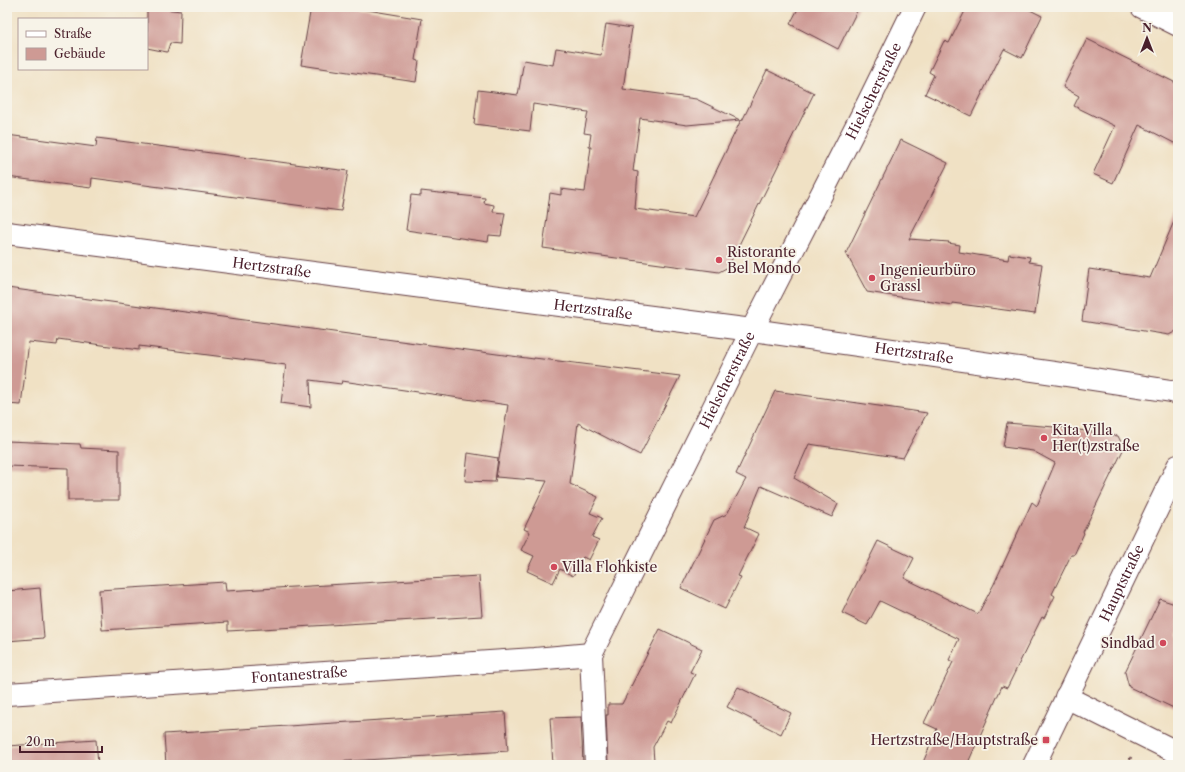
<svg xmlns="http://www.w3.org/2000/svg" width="1185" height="772" font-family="'Libre Caslon Text',serif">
<rect width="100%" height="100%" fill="#f7f3e8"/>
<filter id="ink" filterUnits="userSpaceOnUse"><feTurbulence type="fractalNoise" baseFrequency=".025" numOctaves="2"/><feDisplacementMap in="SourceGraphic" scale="8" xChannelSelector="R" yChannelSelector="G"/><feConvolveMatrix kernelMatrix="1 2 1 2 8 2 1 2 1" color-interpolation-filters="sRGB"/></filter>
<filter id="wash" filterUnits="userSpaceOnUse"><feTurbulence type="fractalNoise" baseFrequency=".012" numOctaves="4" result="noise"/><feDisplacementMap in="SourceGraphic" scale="16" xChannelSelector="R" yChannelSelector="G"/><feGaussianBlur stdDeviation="0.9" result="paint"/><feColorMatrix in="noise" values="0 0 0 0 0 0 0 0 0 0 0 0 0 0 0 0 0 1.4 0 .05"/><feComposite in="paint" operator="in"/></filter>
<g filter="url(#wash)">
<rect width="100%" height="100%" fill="#f0e1c4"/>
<g id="blocks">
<!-- building -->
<path fill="#ce9a94" d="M 147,7 L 181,11 L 180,44 L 170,43 L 167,52 L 147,48 Z
M 311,7 L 349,7 L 422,19 L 415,60 L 419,61 L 416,82 L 301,65 Z
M 799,7 L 859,7 L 838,49 L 790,24 Z
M 967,7 L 1024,7 L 1042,16 L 1022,58 L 1004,49 L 971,116 L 925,94 L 934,75 L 929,72 L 944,41 L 949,43 Z
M 606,24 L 632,28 L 623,89 L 696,99 L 740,120 L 687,125 L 640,118 L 633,171 L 638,172 L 635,209 L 694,217 L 741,120 L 742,121 L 767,70 L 814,93 L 728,267 L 719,272 L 543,248 L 550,193 L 561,195 L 561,189 L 585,192 L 591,147 L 589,147 L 591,134 L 584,133 L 588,112 L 533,104 L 530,131 L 474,124 L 478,90 L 518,95 L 524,60 L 553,65 L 556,48 L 601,55 Z
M 1087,39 L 1178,84 L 1178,145 L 1139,125 L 1113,183 L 1093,174 L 1115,126 L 1074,106 L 1079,96 L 1063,87 Z
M 7,135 L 96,147 L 97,138 L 348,171 L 341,211 L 92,178 L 91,188 L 7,177 Z
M 901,140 L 948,163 L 909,239 L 949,242 L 948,243 L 960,245 L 959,252 L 1008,260 L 1009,254 L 1030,257 L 1029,262 L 1042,264 L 1035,314 L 952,303 L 952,305 L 867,292 L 846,253 Z
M 421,191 L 485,198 L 484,203 L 494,205 L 493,212 L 505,213 L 501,236 L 489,235 L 488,242 L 406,230 L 411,195 L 421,196 Z
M 1178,212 L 1178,330 L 1169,335 L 1082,321 L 1089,269 L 1150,278 Z
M 7,288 L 534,359 L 534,358 L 680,376 L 640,455 L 578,423 L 570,484 L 598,497 L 590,513 L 602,518 L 592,537 L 599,540 L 589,560 L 583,557 L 573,576 L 560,569 L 553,583 L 527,571 L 534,556 L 521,550 L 530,532 L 524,529 L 547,481 L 496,477 L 508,405 L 342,381 L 341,384 L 310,380 L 311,407 L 281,403 L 286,365 L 139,346 L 139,350 L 58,339 L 57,345 L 29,342 L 21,405 L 7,404 Z
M 775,391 L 927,413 L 903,458 L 809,444 L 794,478 L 838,504 L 832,517 L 761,486 L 744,527 L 759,534 L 738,576 L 741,577 L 725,609 L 681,588 L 714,520 L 727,514 L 746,479 L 736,474 Z
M 1007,423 L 1066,428 L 1118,436 L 1124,448 L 1083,532 L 1084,533 L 1074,555 L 1071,555 L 1052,594 L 1055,596 L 1044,618 L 1042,617 L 1007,688 L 1002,686 L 967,765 L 922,765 L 937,729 L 924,723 L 953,662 L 949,660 L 959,639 L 880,601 L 867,625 L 842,613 L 878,541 L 914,558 L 904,578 L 978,614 L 994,584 L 1032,502 L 1037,506 L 1055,463 L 1033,451 L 1003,447 Z
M 7,441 L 80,444 L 81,448 L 119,450 L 119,500 L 68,500 L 68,468 L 7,466 Z
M 468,453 L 498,458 L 495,482 L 465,481 Z
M 479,576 L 482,616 L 228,631 L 228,622 L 102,630 L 99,590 L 225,582 L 226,591 Z
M 40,588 L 44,638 L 7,641 L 7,591 Z
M 1160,599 L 1178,605 L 1178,710 L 1129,687 L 1125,672 Z
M 660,629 L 702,649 L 690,672 L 695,674 L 671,723 L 667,721 L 653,747 L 654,762 L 608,764 L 606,715 L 608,715 L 608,704 L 622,704 Z
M 738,687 L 791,713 L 781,734 L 727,707 Z
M 505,712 L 508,751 L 286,765 L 166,765 L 164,734 Z
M 581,717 L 583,765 L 553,765 L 550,718 Z
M 96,740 L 98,765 L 7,765 L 7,746 Z"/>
</g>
</g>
<g filter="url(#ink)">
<use href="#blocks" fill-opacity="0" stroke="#633c42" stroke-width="1"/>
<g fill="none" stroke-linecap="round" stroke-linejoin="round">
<!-- minor casing -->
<g stroke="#633c42" stroke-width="24">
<g id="minor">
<path d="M 1142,7 L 1178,25"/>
<path id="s1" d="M 7,694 L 535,659 L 591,654"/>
<path d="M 1066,697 L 1178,753"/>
<path id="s2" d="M 596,765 L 591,654 L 752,330 L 868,103 L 915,7"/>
</g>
</g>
<!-- tertiary casing -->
<g stroke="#633c42" stroke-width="24">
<g id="tertiary">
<path id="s3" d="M 7,233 L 752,330 L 1054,373 L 1171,391 L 1178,393"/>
</g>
</g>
<!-- secondary casing -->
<g stroke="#633c42" stroke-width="24">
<g id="secondary">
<path id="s4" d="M 1034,765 L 1178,466"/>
</g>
</g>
<!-- path -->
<path stroke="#633c42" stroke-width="2.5" stroke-dasharray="3 3" stroke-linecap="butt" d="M 1127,765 L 1131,757"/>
<!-- minor -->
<use href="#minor" stroke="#fff" stroke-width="22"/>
<!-- tertiary -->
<use href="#tertiary" stroke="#fff" stroke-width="22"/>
<!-- secondary -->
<use href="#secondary" stroke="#fff" stroke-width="22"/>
</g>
</g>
<!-- markers -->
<g fill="#d1495b" stroke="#f7f3e8" stroke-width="1.5">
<circle cx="719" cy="260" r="4"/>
<circle cx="872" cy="278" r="4"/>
<circle cx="1044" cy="438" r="4"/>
<circle cx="554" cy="567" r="4"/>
<circle cx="1163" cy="643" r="4"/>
<rect x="1042" y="736" width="8" height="8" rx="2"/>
</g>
<g text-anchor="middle" stroke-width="3.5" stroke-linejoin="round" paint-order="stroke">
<!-- street labels -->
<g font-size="14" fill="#4a1f2b" stroke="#f7f3e8">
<text dy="5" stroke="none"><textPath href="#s2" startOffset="741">Hielscherstraße</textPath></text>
<text dy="5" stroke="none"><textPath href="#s3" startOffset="267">Hertzstraße</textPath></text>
<text dy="5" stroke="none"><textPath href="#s3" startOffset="591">Hertzstraße</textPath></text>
<text dy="5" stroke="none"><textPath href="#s3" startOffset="915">Hertzstraße</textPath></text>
<text dy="5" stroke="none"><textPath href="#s2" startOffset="417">Hielscherstraße</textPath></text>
<text dy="5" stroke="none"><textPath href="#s4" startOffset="202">Hauptstraße</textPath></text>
<text dy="5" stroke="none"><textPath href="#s1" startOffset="293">Fontanestraße</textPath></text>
</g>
<!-- poi labels -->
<g font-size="14" fill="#4a1f2b" stroke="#f7f3e8" text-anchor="start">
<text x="727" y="257">Ristorante<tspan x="727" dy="16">Bel Mondo</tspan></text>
<text x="880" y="275">Ingenieurbüro<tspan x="880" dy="16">Grassl</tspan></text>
<text x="1052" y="435">Kita Villa<tspan x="1052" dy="16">Her(t)zstraße</tspan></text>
<text x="562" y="572">Villa Flohkiste</text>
<text x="1155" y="648" text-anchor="end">Sindbad</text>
<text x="1038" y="745" text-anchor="end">Hertzstraße/Hauptstraße</text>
</g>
</g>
<!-- margin -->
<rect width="1185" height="772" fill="none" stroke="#f7f3e8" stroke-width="24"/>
<!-- legend -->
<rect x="18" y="18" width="130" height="52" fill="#f7f3e8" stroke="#b29e9c"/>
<rect x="26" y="31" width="20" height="6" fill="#ffffff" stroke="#b29e9c"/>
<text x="54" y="38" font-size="12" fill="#4a1f2b">Straße</text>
<rect x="26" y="48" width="20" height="12" fill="#ce9a94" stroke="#b29e9c"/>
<text x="54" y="58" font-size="12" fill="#4a1f2b">Gebäude</text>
<!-- north arrow -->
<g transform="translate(1147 38)" stroke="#f7f3e8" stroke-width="3" paint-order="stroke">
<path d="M0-3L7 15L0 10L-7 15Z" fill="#4a1f2b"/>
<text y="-6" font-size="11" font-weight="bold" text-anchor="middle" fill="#4a1f2b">N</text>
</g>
<!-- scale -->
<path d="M20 746v6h82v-6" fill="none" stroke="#4a1f2b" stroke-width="2"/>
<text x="26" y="746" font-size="12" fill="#4a1f2b" stroke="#f7f3e8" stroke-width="3" paint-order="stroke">20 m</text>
</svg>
